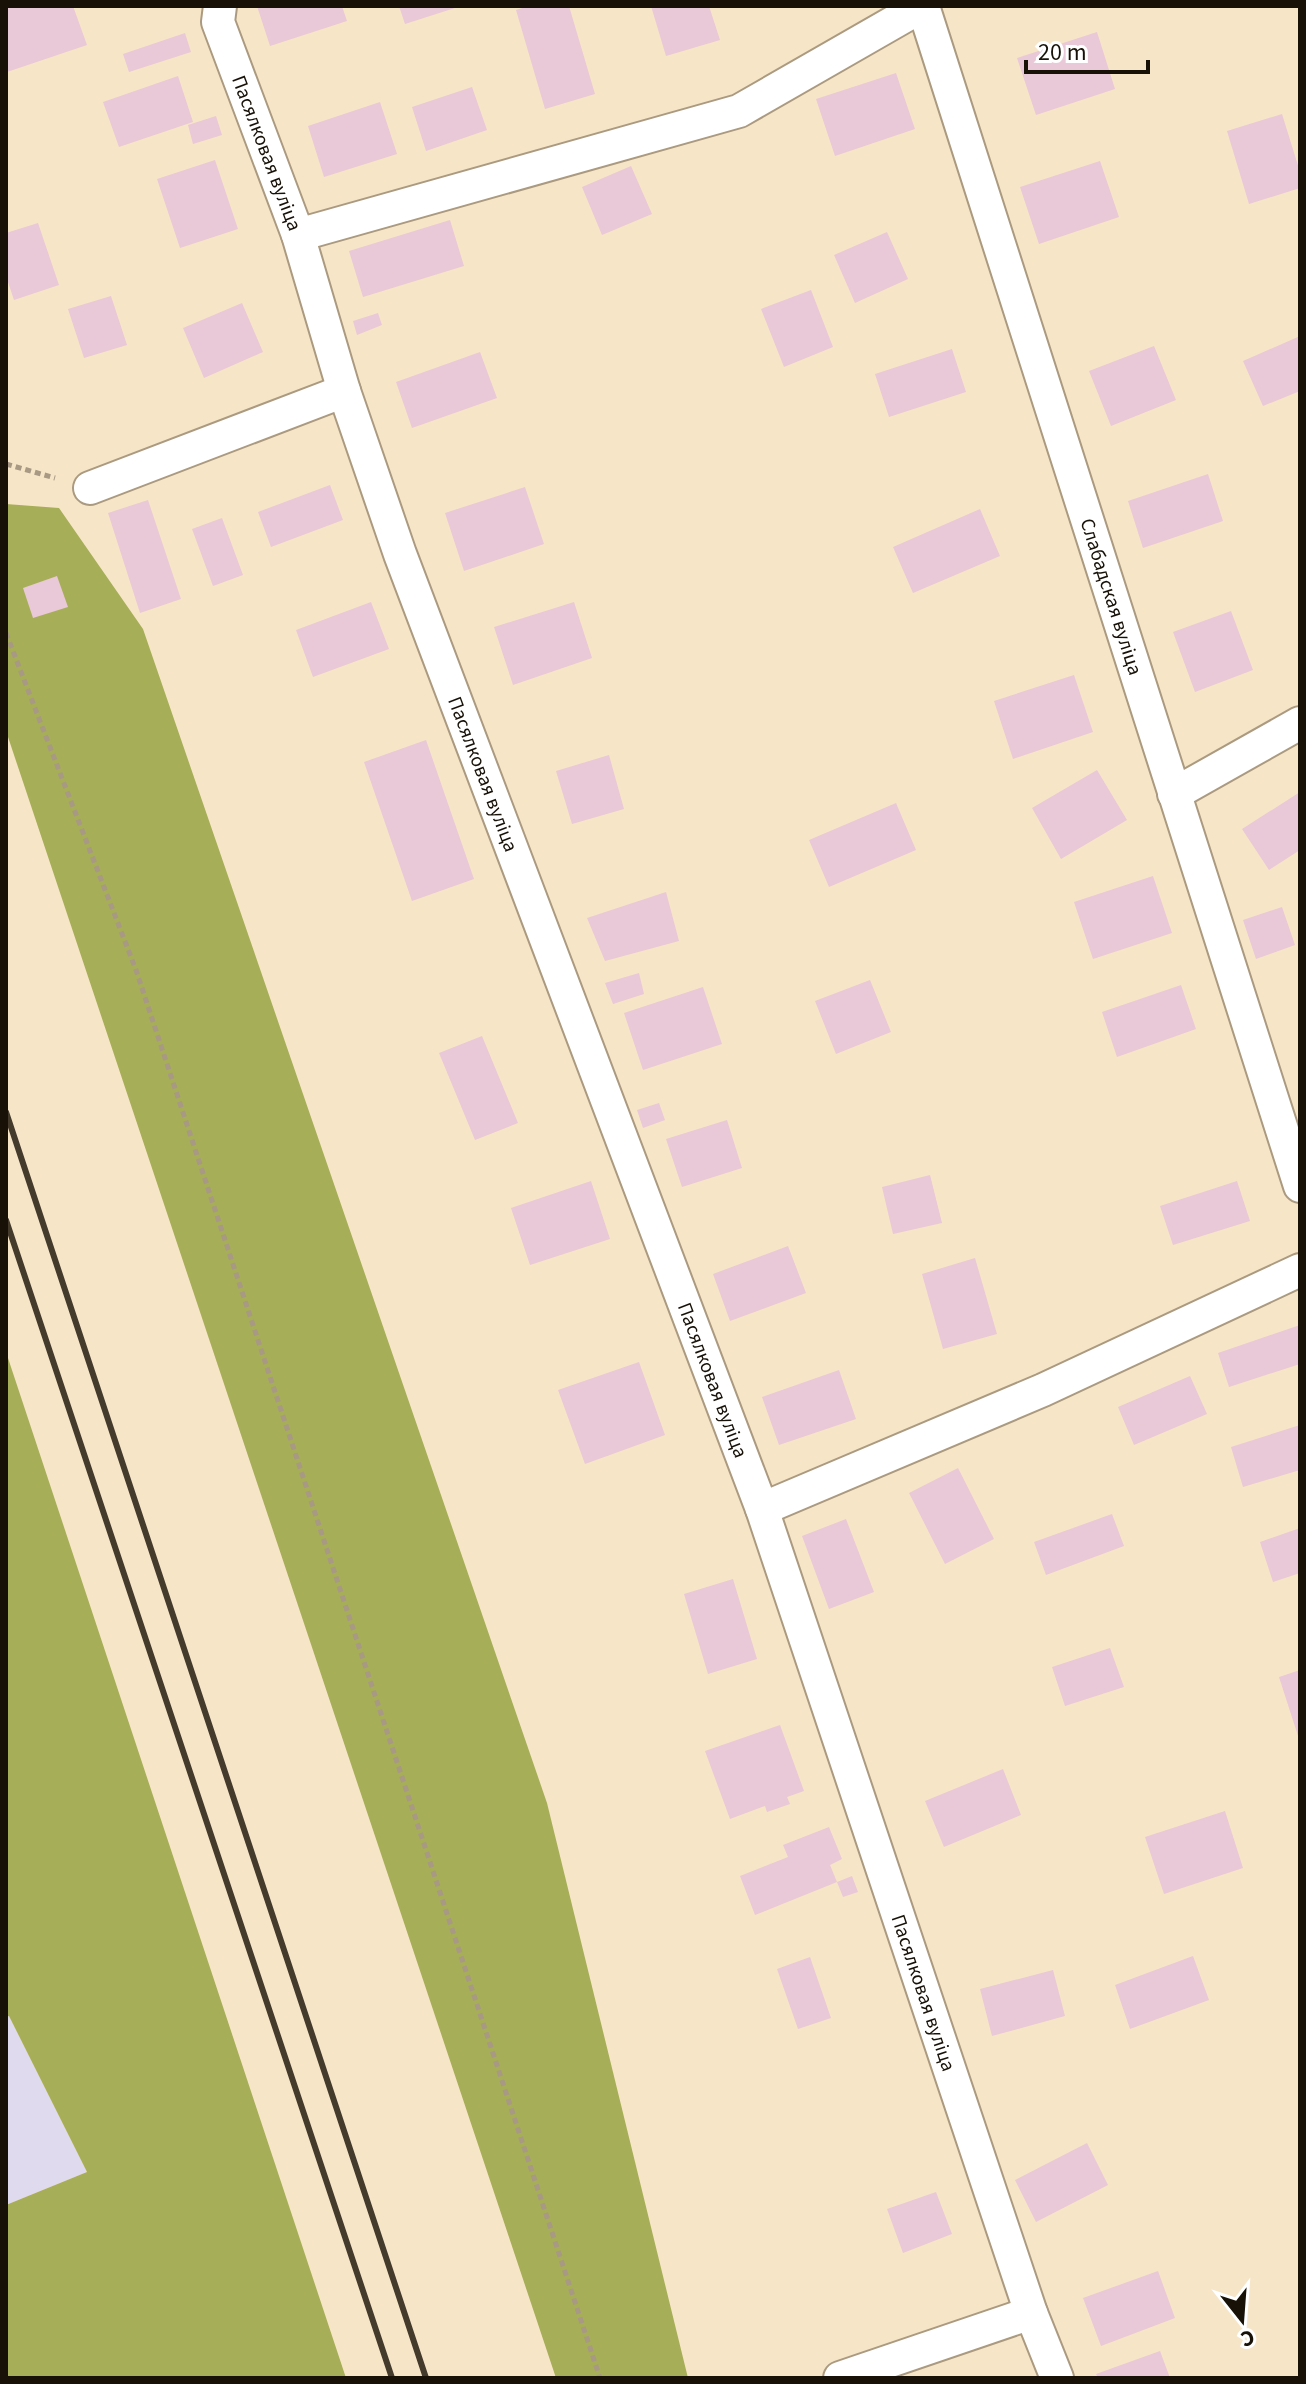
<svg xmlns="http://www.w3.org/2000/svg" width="1306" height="2384" font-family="'Source Sans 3',sans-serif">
<rect width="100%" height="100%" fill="#f7e5c8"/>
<!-- industrial -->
<path fill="#e0daef" d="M 9,2016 L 87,2172 L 6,2205 L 6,2017 Z"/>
<!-- forest -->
<path fill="#a7ae58" d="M 6,504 L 59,508 L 143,629 L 547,1803 L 688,2378 L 556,2378 L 6,731 Z
M 6,1352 L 346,2378 L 6,2378 L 6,2205 L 87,2172 L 9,2016 L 6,2017 Z"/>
<!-- building -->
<path fill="#e9c8d7" d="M 6,6 L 73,6 L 87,45 L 7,72 Z
M 257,6 L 342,6 L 347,21 L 270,46 Z
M 399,6 L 458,6 L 458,7 L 405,24 Z
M 529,6 L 569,6 L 595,94 L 545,109 L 516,10 Z
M 651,6 L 709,6 L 720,40 L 666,56 Z
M 1097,32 L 1115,89 L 1036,115 L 1017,58 Z
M 185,33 L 191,52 L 129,72 L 123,54 Z
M 896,73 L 915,129 L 835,156 L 816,99 Z
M 178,76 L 193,122 L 119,147 L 103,102 Z
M 472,87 L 487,130 L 426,151 L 412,107 Z
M 380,102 L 397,154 L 324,177 L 308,126 Z
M 1282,114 L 1300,172 L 1300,188 L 1249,204 L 1227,131 Z
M 216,116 L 222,135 L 193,144 L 188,125 Z
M 215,160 L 238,229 L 180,248 L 157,179 Z
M 1100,161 L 1119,217 L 1039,244 L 1020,187 Z
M 631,166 L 652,214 L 602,235 L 582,187 Z
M 450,220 L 464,266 L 363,297 L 349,251 Z
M 38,223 L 59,285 L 14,300 L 6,276 L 6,233 Z
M 887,232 L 908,279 L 855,303 L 834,255 Z
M 811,290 L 833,347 L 784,367 L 761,309 Z
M 111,296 L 127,345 L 84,358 L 68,309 Z
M 242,303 L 263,352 L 204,378 L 183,328 Z
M 378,313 L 382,325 L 357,335 L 353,321 Z
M 1300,336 L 1300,391 L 1263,406 L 1243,361 Z
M 1154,346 L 1176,400 L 1111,426 L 1089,371 Z
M 952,349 L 966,392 L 889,417 L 875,374 Z
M 480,352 L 497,398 L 412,428 L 396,382 Z
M 1208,474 L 1223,521 L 1143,548 L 1128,501 Z
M 330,485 L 343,520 L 271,547 L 258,512 Z
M 525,487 L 544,544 L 464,571 L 445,513 Z
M 148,500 L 181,599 L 140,613 L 108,513 Z
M 980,509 L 1000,556 L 913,593 L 893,547 Z
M 222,518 L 243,575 L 213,586 L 192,529 Z
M 57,576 L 68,607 L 33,618 L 23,588 Z
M 371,602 L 389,649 L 313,677 L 296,630 Z
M 574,602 L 592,658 L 513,685 L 494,627 Z
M 1231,611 L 1253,670 L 1195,692 L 1173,632 Z
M 1074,675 L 1093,732 L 1013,759 L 994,701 Z
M 426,740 L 474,879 L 412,901 L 364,762 Z
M 609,755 L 624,809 L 572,824 L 556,771 Z
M 1097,770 L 1127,820 L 1061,859 L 1032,808 Z
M 1300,792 L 1300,850 L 1269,870 L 1242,829 Z
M 896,803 L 916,850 L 829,887 L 809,840 Z
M 1153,876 L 1172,933 L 1093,959 L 1074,902 Z
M 666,892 L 679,941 L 605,961 L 587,918 Z
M 1282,907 L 1295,945 L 1256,959 L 1243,920 Z
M 639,973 L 644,994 L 613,1004 L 605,983 Z
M 870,980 L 891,1032 L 836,1054 L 815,1001 Z
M 1181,985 L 1196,1029 L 1117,1057 L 1102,1012 Z
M 703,987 L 722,1044 L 643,1070 L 624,1013 Z
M 482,1036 L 518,1123 L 475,1140 L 439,1053 Z
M 659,1103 L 665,1120 L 643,1128 L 637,1110 Z
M 727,1120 L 742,1168 L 682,1187 L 666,1139 Z
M 930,1175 L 942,1223 L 893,1234 L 882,1187 Z
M 591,1181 L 610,1239 L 530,1265 L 511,1208 Z
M 1237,1181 L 1250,1221 L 1173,1245 L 1160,1206 Z
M 788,1246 L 806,1293 L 730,1321 L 713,1274 Z
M 975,1258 L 997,1334 L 943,1349 L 922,1274 Z
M 1300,1325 L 1300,1364 L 1229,1387 L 1218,1353 Z
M 639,1362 L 665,1435 L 585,1464 L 558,1390 Z
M 839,1370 L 856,1419 L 779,1445 L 762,1397 Z
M 1190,1376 L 1207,1414 L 1134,1445 L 1118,1407 Z
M 1300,1425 L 1300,1470 L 1243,1487 L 1231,1447 Z
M 958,1468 L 994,1539 L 945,1564 L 909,1493 Z
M 1112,1514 L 1124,1546 L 1046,1575 L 1034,1542 Z
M 846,1519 L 874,1592 L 829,1609 L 802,1536 Z
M 1300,1528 L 1300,1573 L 1273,1582 L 1260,1542 Z
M 733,1579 L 757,1659 L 708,1674 L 684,1594 Z
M 1110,1648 L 1124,1687 L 1065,1706 L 1052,1667 Z
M 1300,1670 L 1300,1739 L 1299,1739 L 1279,1677 Z
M 780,1725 L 804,1791 L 787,1797 L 790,1804 L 767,1812 L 765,1806 L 730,1819 L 705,1751 Z
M 1003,1769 L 1021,1815 L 944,1847 L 925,1801 Z
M 1225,1811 L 1243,1868 L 1164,1894 L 1145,1837 Z
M 829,1827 L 842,1859 L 830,1865 L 837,1882 L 755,1915 L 740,1876 L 788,1857 L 783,1845 Z
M 852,1876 L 858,1892 L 843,1897 L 837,1882 Z
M 1193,1956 L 1209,2000 L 1130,2029 L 1115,1985 Z
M 810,1957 L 831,2018 L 798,2029 L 777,1969 Z
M 1053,1970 L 1065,2016 L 992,2036 L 980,1989 Z
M 1087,2143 L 1108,2185 L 1036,2222 L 1015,2180 Z
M 936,2192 L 952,2234 L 903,2253 L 887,2209 Z
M 1158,2271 L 1175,2318 L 1101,2346 L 1083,2298 Z
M 1160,2351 L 1170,2378 L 1098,2378 L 1096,2374 Z"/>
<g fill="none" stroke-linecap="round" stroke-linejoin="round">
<!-- minor casing -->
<g stroke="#ab9a7f" stroke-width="36">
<g id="minor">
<path id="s1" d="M 220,6 L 218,22 L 298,235 L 344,391 L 400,554 L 762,1509 L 1031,2313 L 1057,2378"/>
<path id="s2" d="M 923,6 L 1300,1186"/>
<path d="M 298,235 L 739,111 L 922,6"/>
<path d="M 90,488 L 344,391"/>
<path d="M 1174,794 L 1300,723"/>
<path d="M 762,1509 L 1043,1390 L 1300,1270"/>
<path d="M 840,2378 L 1031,2313"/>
</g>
</g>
<!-- path -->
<path stroke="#a79983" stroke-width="5" stroke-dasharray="6 4" stroke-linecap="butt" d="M 6,464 L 55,478
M 6,633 L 136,970 L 600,2378"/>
<!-- minor -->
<use href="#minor" stroke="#fff" stroke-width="32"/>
<!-- rail -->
<path stroke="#443b2d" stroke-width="6" d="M 6,1112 L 426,2378
M 6,1220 L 392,2378"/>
</g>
<g text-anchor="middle" stroke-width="8" stroke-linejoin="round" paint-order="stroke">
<!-- street labels -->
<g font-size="20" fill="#171107" stroke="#fff">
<text dy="7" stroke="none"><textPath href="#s1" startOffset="156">Пасялковая вуліца</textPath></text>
<text dy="7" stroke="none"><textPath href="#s2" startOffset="620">Слабадская вуліца</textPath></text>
<text dy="7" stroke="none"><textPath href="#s1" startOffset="814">Пасялковая вуліца</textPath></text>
<text dy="7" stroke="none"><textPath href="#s1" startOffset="1462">Пасялковая вуліца</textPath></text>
<text dy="7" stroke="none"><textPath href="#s1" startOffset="2110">Пасялковая вуліца</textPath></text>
</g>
</g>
<!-- border -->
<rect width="1306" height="2384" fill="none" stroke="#171107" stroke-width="16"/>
<!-- north arrow -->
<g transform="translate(1242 2320) rotate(163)" stroke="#ffffff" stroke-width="6" paint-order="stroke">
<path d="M0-6L14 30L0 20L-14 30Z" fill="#171107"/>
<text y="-12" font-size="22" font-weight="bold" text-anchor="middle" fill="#171107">С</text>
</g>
<!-- scale -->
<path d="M1026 60v12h122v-12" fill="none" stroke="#171107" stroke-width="4"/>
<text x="1038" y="60" font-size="24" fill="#171107" stroke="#ffffff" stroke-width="6" paint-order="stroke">20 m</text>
</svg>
